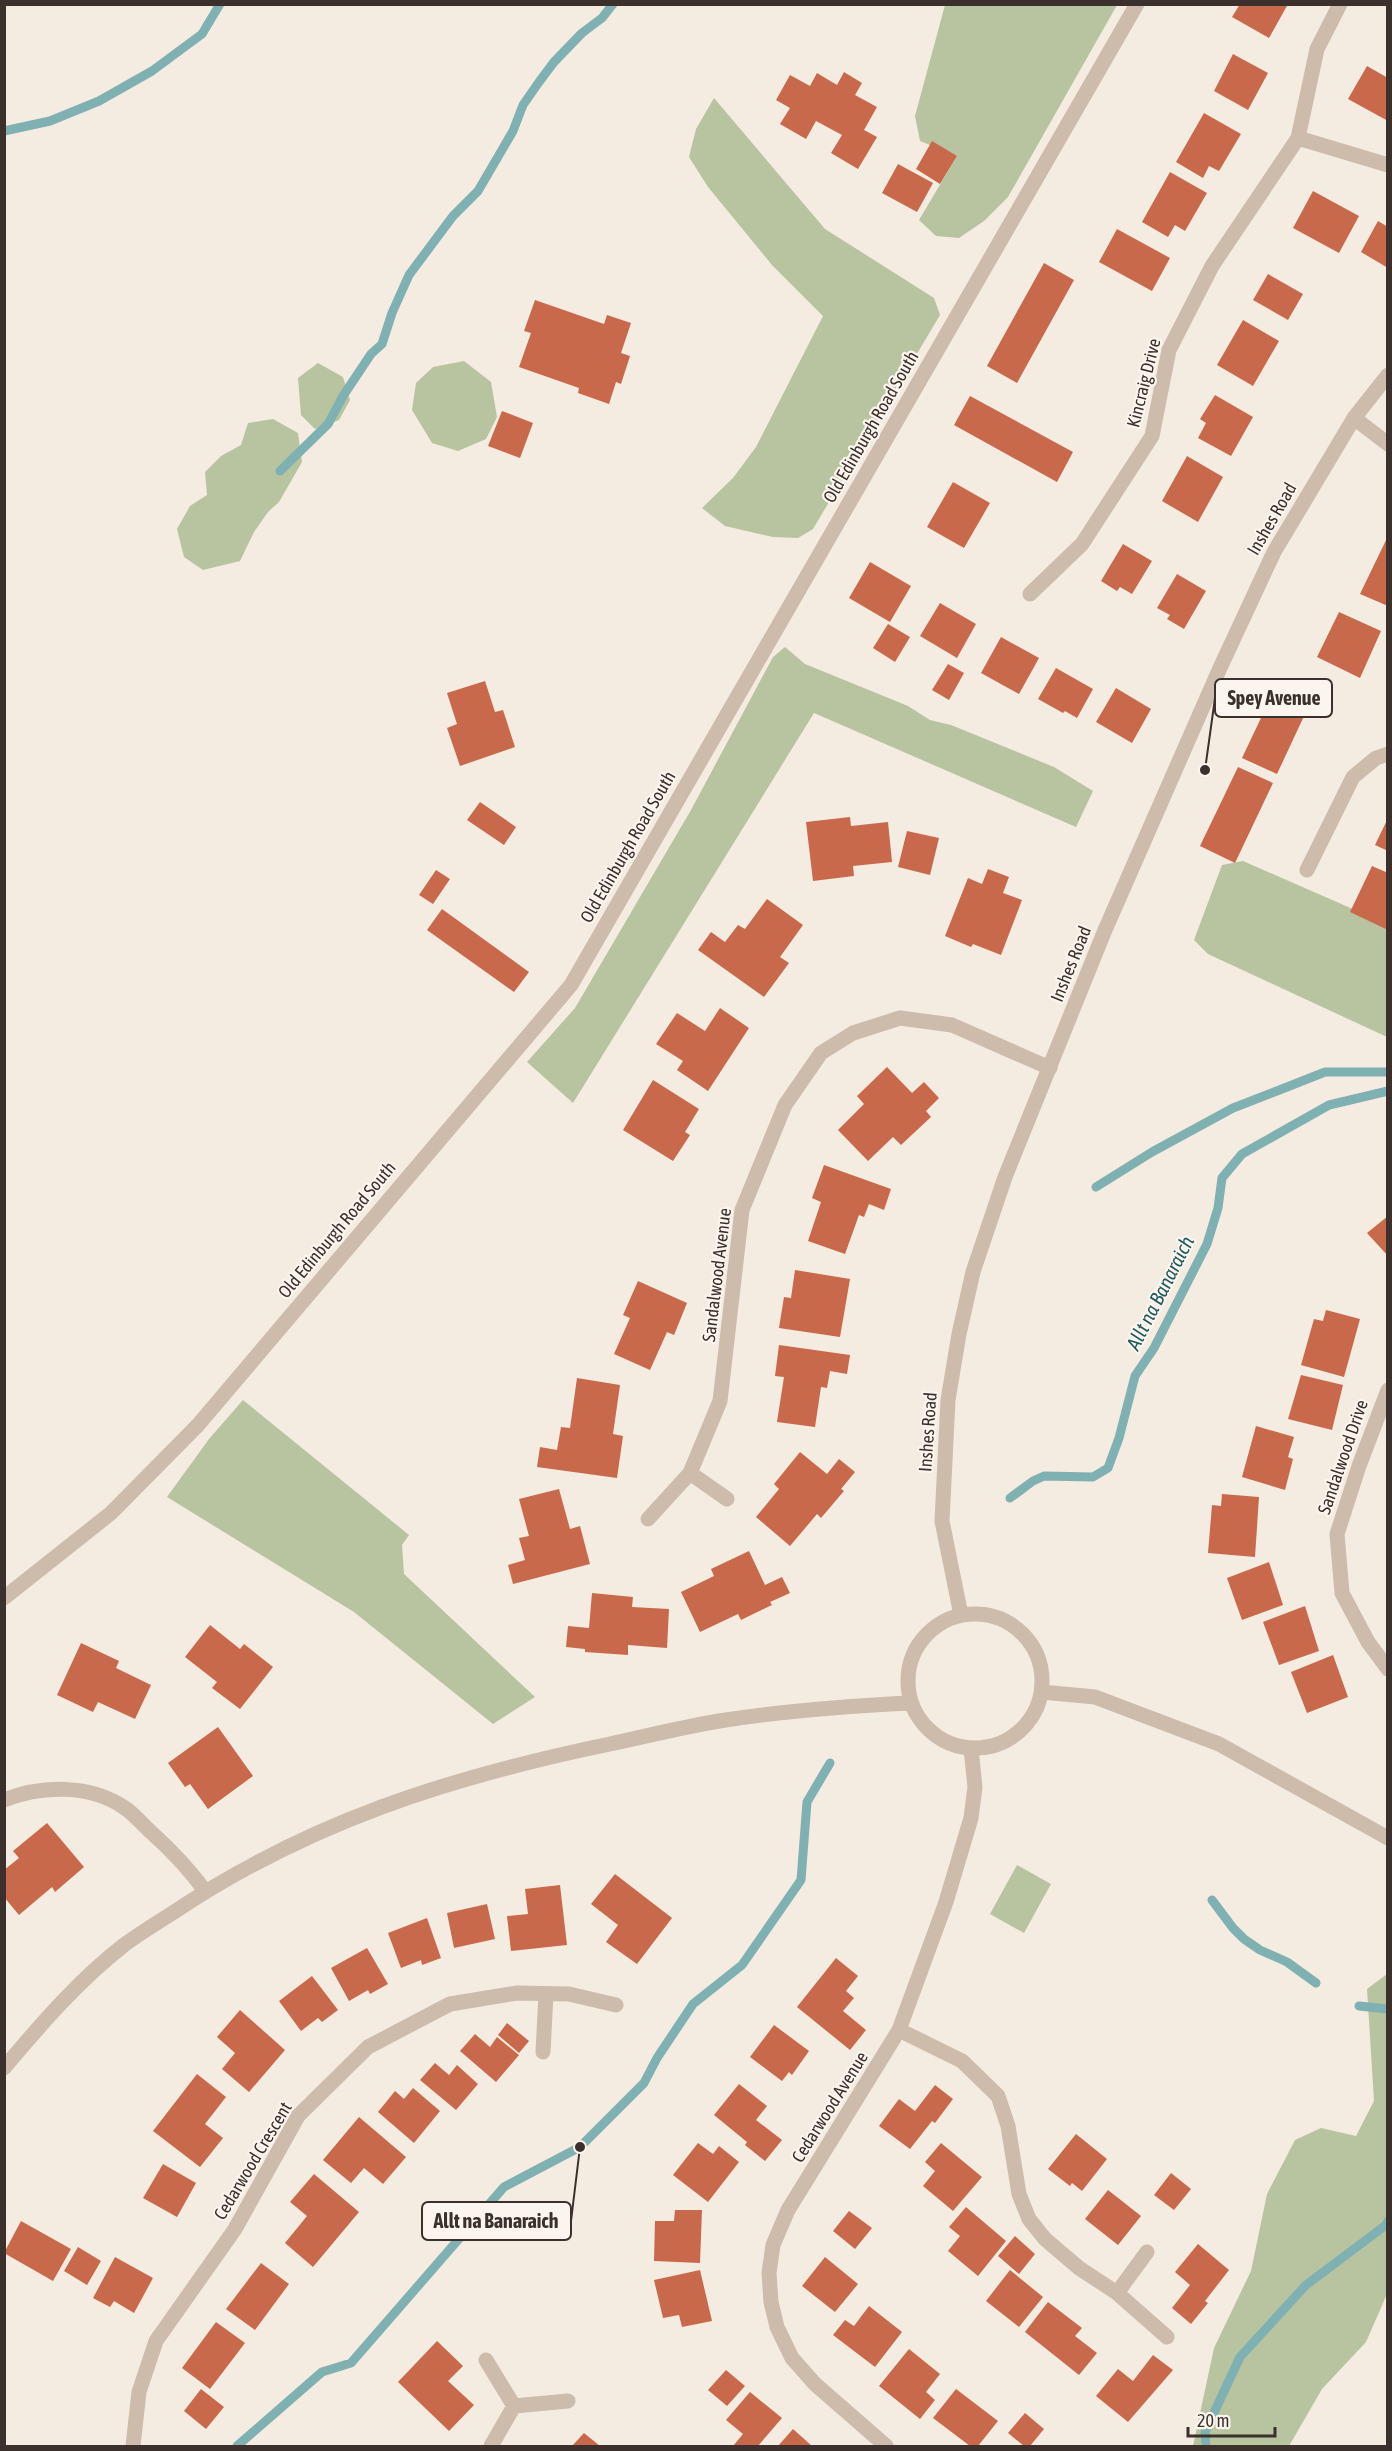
<svg xmlns="http://www.w3.org/2000/svg" width="1392" height="2451" font-family="'Asap Condensed',sans-serif">
<rect width="100%" height="100%" fill="#f4ebe1"/>
<!-- green -->
<path fill="#b8c4a0" d="M 945,5 L 1117,5 L 1008,197 L 984,221 L 959,238 L 936,236 L 919,220 L 957,156 L 920,141 L 915,116 Z
M 714,98 L 825,229 L 934,298 L 940,315 L 813,529 L 798,538 L 773,537 L 725,526 L 702,508 L 733,478 L 756,447 L 823,316 L 772,265 L 708,187 L 689,157 L 696,129 Z
M 464,361 L 491,382 L 497,417 L 486,439 L 458,451 L 432,443 L 412,410 L 416,383 L 433,367 Z
M 318,363 L 343,377 L 350,400 L 339,420 L 315,429 L 301,415 L 298,378 Z
M 273,419 L 298,433 L 302,462 L 279,502 L 268,512 L 254,532 L 240,561 L 203,570 L 184,557 L 177,529 L 190,506 L 207,495 L 205,472 L 221,456 L 241,445 L 248,423 Z
M 785,647 L 805,664 L 908,706 L 930,720 L 951,725 L 1054,767 L 1093,791 L 1076,827 L 814,713 L 573,1103 L 527,1062 L 575,1008 L 691,810 L 773,657 Z
M 1243,861 L 1387,924 L 1387,1037 L 1208,954 L 1194,940 L 1222,865 Z
M 243,1400 L 409,1535 L 402,1545 L 404,1574 L 535,1697 L 493,1724 L 354,1612 L 167,1497 L 209,1439 Z
M 1017,1865 L 1051,1884 L 1024,1933 L 990,1914 Z
M 1387,1974 L 1387,2294 L 1366,2342 L 1322,2389 L 1289,2446 L 1193,2446 L 1214,2348 L 1251,2271 L 1267,2194 L 1295,2140 L 1321,2128 L 1356,2136 L 1374,2101 L 1367,1989 Z"/>
<g fill="none" stroke-linecap="round" stroke-linejoin="round">
<!-- stream -->
<path stroke="#7fb0b2" stroke-width="9" d="M 4,131 L 50,121 L 99,101 L 152,71 L 202,34 L 220,4
M 280,471 L 328,424 L 343,396 L 371,354 L 382,344 L 392,313 L 409,275 L 453,216 L 478,191 L 513,131 L 523,105 L 539,82 L 554,62 L 582,33 L 602,18 L 613,4
M 1096,1187 L 1152,1152 L 1233,1108 L 1282,1089 L 1325,1072 L 1388,1072
M 1010,1498 L 1033,1481 L 1044,1476 L 1093,1477 L 1108,1468 L 1119,1438 L 1135,1376 L 1154,1348 L 1207,1244 L 1218,1208 L 1222,1178 L 1242,1154 L 1329,1105 L 1388,1091
M 1212,1900 L 1233,1928 L 1244,1939 L 1260,1950 L 1287,1962 L 1316,1983
M 1359,2006 L 1388,2009
M 237,2446 L 322,2372 L 351,2363 L 504,2187 L 580,2147 L 644,2083 L 657,2058 L 693,2004 L 742,1965 L 801,1880 L 807,1802 L 830,1763
M 1206,2446 L 1205,2432 L 1240,2357 L 1306,2285 L 1386,2225 L 1388,2221"/>
</g>
<!-- building -->
<path fill="#c8694b" d="M 1240,4 L 1288,4 L 1269,38 L 1232,17 Z
M 1233,54 L 1268,73 L 1248,110 L 1214,91 Z
M 1367,66 L 1388,78 L 1388,121 L 1348,99 Z
M 844,72 L 862,83 L 855,95 L 877,107 L 864,130 L 877,137 L 858,169 L 831,153 L 842,135 L 816,121 L 806,139 L 780,124 L 790,108 L 776,100 L 790,75 L 810,86 L 817,73 L 837,85 Z
M 1204,113 L 1241,134 L 1219,171 L 1209,166 L 1203,178 L 1176,162 Z
M 932,141 L 957,156 L 940,184 L 916,169 Z
M 898,164 L 933,183 L 917,212 L 882,193 Z
M 1170,172 L 1207,193 L 1185,231 L 1175,225 L 1168,237 L 1142,222 Z
M 1313,191 L 1359,216 L 1339,253 L 1293,228 Z
M 1378,221 L 1388,227 L 1388,268 L 1361,252 Z
M 1117,229 L 1170,258 L 1152,291 L 1099,262 Z
M 1044,263 L 1074,280 L 1017,383 L 987,366 Z
M 1268,274 L 1303,294 L 1288,320 L 1253,300 Z
M 535,300 L 604,324 L 607,315 L 631,323 L 621,353 L 630,356 L 621,384 L 616,382 L 609,404 L 578,393 L 579,388 L 519,367 L 531,333 L 524,331 Z
M 1243,320 L 1279,341 L 1253,386 L 1217,365 Z
M 1215,395 L 1253,417 L 1231,456 L 1198,438 L 1206,423 L 1200,419 Z
M 970,396 L 1073,452 L 1057,482 L 954,425 Z
M 502,411 L 533,423 L 520,458 L 488,446 Z
M 1187,456 L 1223,477 L 1198,522 L 1162,501 Z
M 953,482 L 990,503 L 964,548 L 927,527 Z
M 1388,536 L 1388,606 L 1360,594 Z
M 1123,544 L 1152,561 L 1132,594 L 1120,587 L 1117,591 L 1101,581 Z
M 870,562 L 911,586 L 890,622 L 849,598 Z
M 1177,574 L 1206,591 L 1184,629 L 1167,619 L 1170,615 L 1157,608 Z
M 940,603 L 976,624 L 957,658 L 920,636 Z
M 1339,612 L 1381,631 L 1360,678 L 1317,657 Z
M 888,624 L 910,637 L 895,662 L 873,648 Z
M 1001,637 L 1039,658 L 1019,694 L 981,673 Z
M 948,664 L 964,673 L 949,700 L 932,690 Z
M 1056,668 L 1093,689 L 1077,718 L 1065,711 L 1063,713 L 1038,699 Z
M 485,681 L 495,712 L 503,710 L 515,747 L 460,766 L 447,728 L 457,724 L 447,693 Z
M 1278,682 L 1312,699 L 1277,774 L 1242,758 Z
M 1116,688 L 1151,709 L 1132,743 L 1096,722 Z
M 1238,767 L 1273,783 L 1235,863 L 1200,846 Z
M 480,802 L 516,827 L 504,845 L 467,820 Z
M 850,817 L 851,826 L 888,822 L 892,862 L 853,866 L 854,876 L 813,881 L 806,822 Z
M 1388,818 L 1388,851 L 1375,845 Z
M 907,831 L 939,838 L 930,875 L 898,867 Z
M 1372,866 L 1388,873 L 1388,930 L 1350,912 Z
M 988,869 L 1009,877 L 1003,893 L 1022,900 L 1001,955 L 973,944 L 971,947 L 945,936 L 968,878 L 982,884 Z
M 436,870 L 450,879 L 433,904 L 419,895 Z
M 767,899 L 803,925 L 780,957 L 789,963 L 764,997 L 698,950 L 711,932 L 725,942 L 738,925 L 745,929 Z
M 442,909 L 529,972 L 514,992 L 427,930 Z
M 720,1008 L 749,1028 L 708,1091 L 677,1070 L 683,1061 L 656,1044 L 677,1013 L 705,1031 Z
M 887,1067 L 912,1093 L 924,1082 L 939,1098 L 926,1111 L 931,1117 L 901,1145 L 893,1137 L 868,1161 L 838,1130 L 864,1104 L 857,1096 Z
M 653,1080 L 699,1109 L 685,1132 L 690,1135 L 673,1161 L 623,1130 Z
M 824,1165 L 891,1189 L 884,1210 L 869,1204 L 864,1217 L 859,1215 L 845,1254 L 808,1241 L 821,1202 L 812,1198 Z
M 1388,1216 L 1388,1256 L 1367,1233 Z
M 795,1270 L 850,1279 L 840,1337 L 779,1328 L 784,1297 L 791,1298 Z
M 638,1281 L 687,1303 L 674,1335 L 667,1332 L 650,1370 L 614,1354 L 630,1318 L 623,1315 Z
M 1326,1310 L 1360,1319 L 1344,1377 L 1301,1365 L 1314,1319 L 1323,1321 Z
M 779,1345 L 850,1355 L 847,1374 L 830,1371 L 827,1388 L 821,1387 L 815,1427 L 777,1422 L 784,1377 L 775,1376 Z
M 1301,1375 L 1343,1385 L 1332,1430 L 1288,1419 Z
M 577,1378 L 620,1385 L 613,1434 L 623,1436 L 617,1478 L 537,1467 L 540,1447 L 557,1450 L 561,1427 L 570,1428 Z
M 1256,1426 L 1294,1437 L 1288,1457 L 1293,1459 L 1285,1490 L 1242,1477 Z
M 800,1452 L 827,1474 L 839,1459 L 855,1472 L 841,1489 L 844,1491 L 821,1518 L 817,1514 L 790,1546 L 756,1517 L 779,1489 L 774,1484 Z
M 559,1489 L 570,1529 L 580,1526 L 590,1564 L 513,1584 L 508,1565 L 525,1560 L 519,1538 L 529,1536 L 519,1499 Z
M 1222,1494 L 1259,1497 L 1255,1557 L 1208,1553 L 1212,1505 L 1221,1506 Z
M 749,1551 L 765,1585 L 782,1577 L 790,1593 L 770,1602 L 772,1605 L 741,1620 L 738,1614 L 700,1632 L 681,1592 L 714,1576 L 711,1569 Z
M 1269,1562 L 1283,1605 L 1242,1620 L 1227,1578 Z
M 592,1593 L 633,1597 L 632,1607 L 669,1609 L 667,1648 L 628,1645 L 628,1655 L 585,1652 L 585,1649 L 566,1647 L 568,1626 L 589,1628 Z
M 1305,1606 L 1319,1651 L 1279,1665 L 1263,1622 Z
M 210,1625 L 240,1649 L 244,1644 L 273,1667 L 240,1709 L 212,1688 L 217,1682 L 185,1657 Z
M 81,1643 L 119,1661 L 116,1668 L 151,1685 L 135,1719 L 98,1702 L 93,1712 L 57,1695 Z
M 1333,1655 L 1348,1697 L 1307,1713 L 1291,1672 Z
M 218,1727 L 253,1776 L 208,1809 L 190,1784 L 185,1787 L 168,1763 Z
M 47,1823 L 84,1867 L 55,1892 L 52,1887 L 19,1915 L 4,1897 L 4,1870 L 19,1858 L 13,1851 Z
M 615,1874 L 672,1918 L 637,1964 L 606,1942 L 618,1925 L 591,1904 Z
M 560,1885 L 567,1945 L 511,1951 L 507,1916 L 528,1914 L 525,1889 Z
M 487,1904 L 495,1939 L 454,1948 L 447,1913 Z
M 427,1918 L 441,1958 L 422,1965 L 421,1960 L 401,1968 L 388,1933 Z
M 367,1948 L 388,1984 L 370,1994 L 368,1990 L 349,2001 L 331,1968 Z
M 836,1958 L 858,1976 L 846,1991 L 854,1998 L 843,2011 L 866,2030 L 850,2050 L 797,2007 Z
M 312,1976 L 338,2010 L 322,2022 L 318,2018 L 301,2031 L 279,2001 Z
M 240,2010 L 285,2050 L 249,2092 L 222,2069 L 235,2053 L 217,2037 Z
M 507,2023 L 529,2041 L 519,2053 L 498,2035 Z
M 774,2025 L 809,2051 L 792,2075 L 789,2072 L 782,2081 L 750,2057 Z
M 475,2034 L 490,2047 L 497,2037 L 519,2055 L 496,2082 L 460,2051 Z
M 435,2063 L 449,2075 L 457,2065 L 478,2084 L 456,2110 L 420,2080 Z
M 197,2074 L 226,2097 L 205,2124 L 223,2138 L 200,2167 L 153,2131 Z
M 739,2084 L 767,2106 L 756,2120 L 782,2140 L 765,2161 L 745,2145 L 747,2142 L 714,2115 Z
M 935,2085 L 953,2099 L 935,2123 L 932,2121 L 910,2149 L 879,2126 L 899,2099 L 915,2111 Z
M 413,2088 L 440,2111 L 414,2143 L 378,2112 L 395,2091 L 404,2099 Z
M 359,2117 L 406,2157 L 383,2184 L 364,2168 L 351,2183 L 323,2160 Z
M 1076,2134 L 1107,2159 L 1082,2191 L 1072,2183 L 1070,2186 L 1048,2169 Z
M 698,2143 L 713,2154 L 719,2146 L 739,2162 L 708,2202 L 673,2175 Z
M 941,2143 L 982,2177 L 953,2211 L 923,2186 L 935,2171 L 925,2162 Z
M 163,2164 L 196,2183 L 177,2217 L 143,2198 Z
M 1171,2173 L 1191,2189 L 1174,2210 L 1154,2195 Z
M 314,2174 L 359,2212 L 313,2267 L 285,2243 L 307,2216 L 290,2202 Z
M 1108,2190 L 1141,2216 L 1118,2245 L 1085,2219 Z
M 966,2207 L 1006,2241 L 978,2276 L 948,2251 L 960,2236 L 949,2227 Z
M 675,2210 L 702,2210 L 700,2263 L 654,2261 L 655,2221 L 674,2221 Z
M 849,2211 L 872,2228 L 855,2249 L 833,2231 Z
M 21,2221 L 71,2249 L 53,2281 L 4,2253 Z
M 1015,2236 L 1035,2254 L 1019,2274 L 998,2256 Z
M 1198,2244 L 1229,2270 L 1205,2301 L 1208,2303 L 1191,2324 L 1172,2308 L 1190,2285 L 1175,2272 Z
M 78,2247 L 101,2261 L 87,2285 L 64,2271 Z
M 115,2257 L 153,2278 L 134,2313 L 114,2301 L 110,2307 L 93,2298 Z
M 825,2257 L 858,2284 L 835,2312 L 802,2286 Z
M 261,2263 L 289,2284 L 255,2330 L 226,2309 Z
M 700,2270 L 712,2321 L 682,2327 L 679,2315 L 663,2318 L 654,2280 Z
M 1010,2270 L 1043,2297 L 1019,2327 L 986,2301 Z
M 1048,2302 L 1082,2328 L 1075,2336 L 1097,2353 L 1079,2375 L 1025,2332 Z
M 869,2306 L 902,2332 L 875,2367 L 833,2335 L 845,2320 L 854,2326 Z
M 216,2322 L 245,2343 L 210,2389 L 182,2368 Z
M 437,2341 L 463,2366 L 448,2381 L 474,2405 L 449,2431 L 398,2382 Z
M 909,2349 L 940,2374 L 926,2392 L 935,2400 L 920,2419 L 879,2386 Z
M 1153,2355 L 1173,2370 L 1128,2422 L 1096,2396 L 1118,2369 L 1133,2381 Z
M 726,2370 L 745,2386 L 727,2406 L 708,2390 Z
M 201,2389 L 224,2407 L 206,2429 L 184,2411 Z
M 956,2389 L 998,2421 L 978,2446 L 970,2446 L 933,2418 Z
M 750,2392 L 782,2418 L 758,2446 L 733,2446 L 743,2434 L 726,2420 Z
M 1025,2413 L 1044,2429 L 1030,2446 L 1024,2446 L 1008,2433 Z
M 793,2429 L 812,2446 L 778,2446 Z
M 584,2433 L 600,2446 L 572,2446 Z"/>
<g fill="none" stroke-linecap="round" stroke-linejoin="round">
<!-- minor -->
<path stroke="#cdbbac" stroke-width="15" d="M 1340,4 L 1317,49 L 1298,138 L 1388,165
M 1354,418 L 1388,444
M 1030,594 L 1082,544 L 1152,436 L 1169,350 L 1212,266 L 1298,138
M 1307,870 L 1353,777 L 1376,758 L 1388,754
M 1388,1390 L 1359,1466 L 1337,1534 L 1342,1593 L 1368,1642 L 1388,1669
M 690,1473 L 727,1499
M 648,1519 L 690,1473 L 720,1401 L 742,1210 L 785,1105 L 821,1053 L 853,1033 L 900,1018 L 952,1025 L 1050,1068
M 4,1598 L 111,1513 L 198,1425 L 571,985 L 1137,4
M 4,1800 C 42,1785 90,1784 125,1808 C 135,1815 143,1825 152,1833 C 172,1851 189,1869 205,1891
M 899,2030 L 962,2061 L 998,2096 L 1008,2126 L 1019,2194 L 1029,2219 L 1045,2239 L 1079,2268 L 1117,2293 L 1167,2337
M 543,2052 L 546,1994
M 1117,2293 L 1147,2252
M 486,2360 L 514,2406 L 568,2401
M 133,2446 L 139,2392 L 156,2341 L 235,2229 L 298,2116 L 368,2047 L 450,2004 L 517,1993 L 569,1994 L 616,2005
M 491,2446 L 514,2406
M 886,2446 L 815,2384 L 792,2358 L 777,2327 L 771,2302 L 769,2273 L 773,2245 L 788,2210 L 899,2030 L 946,1902 L 971,1818 L 975,1787 L 971,1749"/>
<!-- tertiary -->
<path stroke="#cdbbac" stroke-width="15" d="M908 1681a67 67 0 1 1 134 0a67 67 0 1 1-134 0Z
M 961,1615 L 942,1521 L 948,1400 L 959,1334 L 973,1272 L 1005,1177 L 1105,930 L 1220,668 L 1274,552 L 1354,418 L 1388,375
M 1042,1692 L 1095,1697 L 1219,1744 L 1388,1838
M 4,2068 C 41,2024 79,1980 124,1945 C 139,1934 155,1924 171,1914 C 308,1822 450,1777 610,1744 C 647,1736 683,1727 719,1721 C 783,1711 846,1706 910,1703"/>
</g>
<g text-anchor="middle" stroke-width="4.5" stroke-linejoin="round" paint-order="stroke">
<!-- street labels -->
<g font-size="18" fill="#3b302b" stroke="#fbf5ee">
<text transform="translate(1144 383) rotate(-76)" y="6">Kincraig Drive</text>
<text transform="translate(871 427) rotate(-60)" y="6">Old Edinburgh Road South</text>
<text transform="translate(1272 519) rotate(-60)" y="6">Inshes Road</text>
<text transform="translate(628 847) rotate(-60)" y="6">Old Edinburgh Road South</text>
<text transform="translate(1071 964) rotate(-68)" y="6">Inshes Road</text>
<text transform="translate(337 1230) rotate(-50)" y="6">Old Edinburgh Road South</text>
<text transform="translate(717 1275) rotate(-83)" y="6">Sandalwood Avenue</text>
<text transform="translate(928 1432) rotate(-86)" y="6">Inshes Road</text>
<text transform="translate(1343 1457) rotate(-71)" y="6">Sandalwood Drive</text>
<text transform="translate(830 2107) rotate(-58)" y="6">Cedarwood Avenue</text>
<text transform="translate(253 2161) rotate(-59)" y="6">Cedarwood Crescent</text>
</g>
<!-- water labels -->
<g font-size="20" font-style="italic" fill="#1f5a5e" stroke="#fbf5ee">
<text transform="translate(1160 1293) rotate(-63)" y="7">Allt na Banaraich</text>
</g>
</g>
<!-- callouts -->
<path fill="none" stroke="#3b302b" stroke-width="2" d="M1205 770L1215 698M580 2147L571 2221"/>
<g fill="#3b302b" stroke="#fbf5ee" stroke-width="2">
<circle cx="1205" cy="770" r="6"/>
<circle cx="580" cy="2147" r="6"/>
</g>
<g fill="#fbf5ee" stroke="#3b302b" stroke-width="2">
<rect x="1215" y="679" width="117" height="38" rx="6"/>
<rect x="422" y="2202" width="149" height="38" rx="6"/>
</g>
<g font-size="20" text-anchor="middle" font-weight="bold" fill="#3b302b">
<text x="1274" y="705">Spey Avenue</text>
<text x="496" y="2228">Allt na Banaraich</text>
</g>
<!-- border -->
<rect width="1392" height="2451" fill="none" stroke="#3b302b" stroke-width="12"/>
<!-- scale -->
<path d="M1188 2427v9h87v-9" fill="none" stroke="#3b302b" stroke-width="3"/>
<text x="1197" y="2427" font-size="18" fill="#3b302b" stroke="#fbf5ee" stroke-width="4.5" paint-order="stroke">20 m</text>
</svg>
